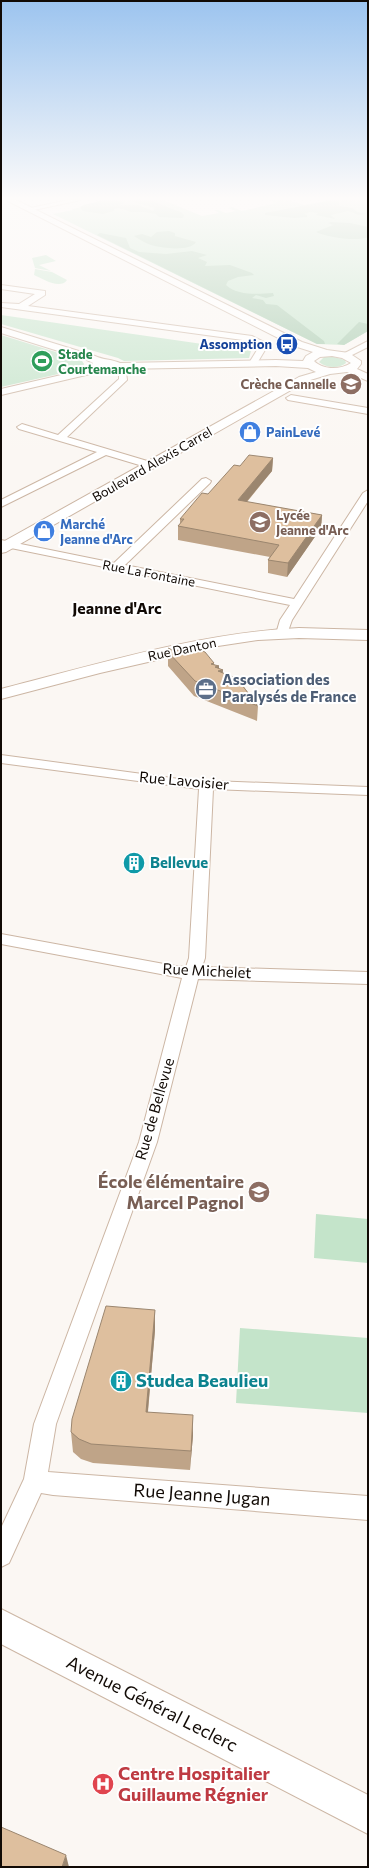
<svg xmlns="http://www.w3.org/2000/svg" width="369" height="1868" font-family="Commissioner,sans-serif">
<rect width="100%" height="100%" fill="#fbf7f3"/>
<!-- green -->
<path fill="#c4e4ca" d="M 119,200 L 163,200 L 202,216 L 219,213 L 214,210 L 218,210 L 226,213 L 236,211 L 228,208 L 232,207 L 242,211 L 276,203 L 270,200 L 258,200 L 289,200 L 304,205 L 330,200 L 368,200 L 368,331 L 344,345 L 317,344 L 53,214 L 73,210 L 72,209 Z
M 46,255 L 56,261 L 39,265 L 51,271 L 35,268 L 32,258 Z
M 35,269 L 52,272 L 67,280 C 60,290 43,279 34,275 Z
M 1,315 L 251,351 L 249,358 L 124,361 L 118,358 L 1,324 Z
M 1,335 L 78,359 L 82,361 L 84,364 L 82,368 L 76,370 L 1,387 Z
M 324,357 L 334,357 L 345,360 L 346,363 C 339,369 326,368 319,362 Z
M 316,1214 L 368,1219 L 368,1263 L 314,1258 Z
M 240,1328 L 368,1338 L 368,1413 L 236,1403 Z"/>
<!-- forest -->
<path fill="#a5caac" d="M 100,200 L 116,200 L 124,203 L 120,205 L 138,205 L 153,211 L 155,208 L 130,201 C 147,194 165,208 181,212 L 184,215 L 183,218 L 180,218 L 159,217 L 156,214 L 144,212 L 130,212 L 126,210 L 118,208 L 114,209 L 114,211 L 103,214 L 83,211 L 80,207 C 85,203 95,204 100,200 Z
M 334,200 L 339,202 L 339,206 L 353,208 L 357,212 L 366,214 L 359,215 L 348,211 L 331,215 L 335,219 L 316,215 L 318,213 L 310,212 L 304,214 L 307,215 L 307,217 L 294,218 L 265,215 L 265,213 Z
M 331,222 L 350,223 L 368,227 L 368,237 C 358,242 325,237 316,232 L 333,225 L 328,223 Z
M 169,231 L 175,233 L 175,236 L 196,242 C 190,252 161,248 151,245 C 145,243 139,239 134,236 L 142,234 L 151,237 L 157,232 Z
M 100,233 L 126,238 L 130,248 L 139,252 L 166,254 L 192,251 L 207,255 L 198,258 L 207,262 L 205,266 L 230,265 L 252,273 L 254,275 L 238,277 L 228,281 L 226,285 C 238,296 258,294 273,293 L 274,296 L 266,298 L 256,295 L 252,298 L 263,300 L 266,304 L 277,305 L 324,341 L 325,344 L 317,344 L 97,235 Z
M 359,322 L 368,324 L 368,331 L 344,345 L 337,344 Z"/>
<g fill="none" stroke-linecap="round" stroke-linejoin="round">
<!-- minor casing -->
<g stroke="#ccb6a4" stroke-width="2">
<path id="minor" d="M 68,200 L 81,200 L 29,211 L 26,209 Z
M 1,285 L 45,291 L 45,295 L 28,306 L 252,336 L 264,342 L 265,350 L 256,365 L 253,366 L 249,363 L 257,350 L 257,345 L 250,341 L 1,307 L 1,303 L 19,304 L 35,294 L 1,289 Z
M 368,341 L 368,347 L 348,357 L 345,358 L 341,355 Z
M 100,366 L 104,369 L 103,371 L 1,395 L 1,389 Z
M 115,366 L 126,372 L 127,380 L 67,437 L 154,463 L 155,465 L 154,467 L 146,467 L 106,455 L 1,507 L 1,500 L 97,452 L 19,429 L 17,427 L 22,424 L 58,435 L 119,379 L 119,375 L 111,369 Z
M 291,395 L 368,408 L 368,414 L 288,400 L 286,398 Z
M 206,478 L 211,481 L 210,483 L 125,565 L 294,599 L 363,493 L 368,490 L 368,501 L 292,620 L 286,637 L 282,638 L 276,634 L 280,620 L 290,605 L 1,546 L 1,540 L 114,563 L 202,479 Z
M 1,755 L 187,780 L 368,787 L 368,795 L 213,789 L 205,958 L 202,967 L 368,972 L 368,984 L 198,979 L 157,1142 L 56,1424 L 48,1472 L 368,1496 L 368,1520 L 53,1495 L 41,1493 L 9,1563 L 1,1567 L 1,1528 L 24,1479 L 34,1424 L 139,1142 L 182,978 L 1,944 L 1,934 L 175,966 L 186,967 L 189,958 L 199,789 L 1,763 Z"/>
</g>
<!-- tertiary casing -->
<g stroke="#ccb6a4" stroke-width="2">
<path id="tertiary" d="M 6,200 L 16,200 L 302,342 L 327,350 L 349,353 L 361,361 L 361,364 L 357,369 L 368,374 L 368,381 L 347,372 L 330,374 L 307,381 L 6,552 L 1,553 L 1,543 L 299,377 L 316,372 L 308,368 L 276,366 L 121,369 L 120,371 C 111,374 97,375 90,367 L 93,363 L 87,360 L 1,333 L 1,327 L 95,356 C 103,360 111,359 120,363 L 276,360 L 303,361 L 306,356 L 313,352 L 294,346 ZM 332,356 L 342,358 L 351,363 C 340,370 323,370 314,361 L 320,357 Z
M 299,628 L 368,630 L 368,640 L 299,638 L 258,640 L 218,646 L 100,673 L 1,699 L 1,689 C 99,664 198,633 299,628 Z"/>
</g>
<!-- secondary casing -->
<g stroke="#ccb6a4" stroke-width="2">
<path id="secondary" d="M 1,1609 L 368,1795 L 368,1834 L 1,1644 Z"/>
</g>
<!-- minor -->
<use href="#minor" fill="#fff" fill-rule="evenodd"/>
<!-- tertiary -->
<use href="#tertiary" fill="#fff" fill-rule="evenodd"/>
<!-- secondary -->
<use href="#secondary" fill="#fff" fill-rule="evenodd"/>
</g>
<!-- wall -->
<path fill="#bfa488" d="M 273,458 L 272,471 L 247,502 L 322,515 L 321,528 L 287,577 L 268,573 L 268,560 L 270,557 L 178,540 L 178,526 L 180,524 L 180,519 L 240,466 Z
M 168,648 L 214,663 L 214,664 L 223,673 L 243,681 L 243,686 L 258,706 L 257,721 L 194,696 L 168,666 Z
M 155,1310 L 155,1330 L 148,1412 L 193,1435 L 190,1470 L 93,1463 L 81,1459 L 73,1452 L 71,1432 Z"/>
<!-- shaded-wall -->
<path fill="#9b866f" d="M 273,458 L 272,471 L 237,513 L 238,500 Z
M 322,515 L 321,528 L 287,577 L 288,563 Z
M 219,666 L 219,671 L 223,670 L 222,685 L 215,667 Z
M 155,1310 L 155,1330 L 146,1431 L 146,1412 Z
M 193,1415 L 193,1435 L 190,1470 L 191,1451 Z
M 66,1855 L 69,1867 L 62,1867 Z"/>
<!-- building -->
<path fill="#debf9e" stroke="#9b866f" d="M 249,455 L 273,458 L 238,500 L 322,515 L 288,563 L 268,560 L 279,545 L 178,526 L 184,519 L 180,519 L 202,493 L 208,494 L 234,465 L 240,466 Z
M 192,647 L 205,652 L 214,663 L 211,664 L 219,666 L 215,667 L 223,670 L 218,671 L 243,681 L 242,685 L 258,706 L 195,681 L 168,652 L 171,651 L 168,648 L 174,651 Z
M 106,1306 L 155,1310 L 146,1412 L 193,1415 L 191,1451 L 91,1444 L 79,1439 L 71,1432 L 72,1419 Z
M 1,1827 L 66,1855 L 62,1867 L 1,1867 Z"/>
<!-- sky -->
<linearGradient id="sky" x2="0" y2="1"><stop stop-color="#9cc4ef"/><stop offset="0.43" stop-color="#fdfbfa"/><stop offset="1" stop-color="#fdfbfa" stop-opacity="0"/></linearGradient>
<rect width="369" height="461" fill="url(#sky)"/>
<!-- icons -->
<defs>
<g id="bus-disc" transform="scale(1.15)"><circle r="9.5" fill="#1a4fb4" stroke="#fff"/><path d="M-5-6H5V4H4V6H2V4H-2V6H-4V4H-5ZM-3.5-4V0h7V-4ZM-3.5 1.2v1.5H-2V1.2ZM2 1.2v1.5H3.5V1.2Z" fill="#fff"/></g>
<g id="stadium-disc" transform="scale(1.15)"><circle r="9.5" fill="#2e9e5b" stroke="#fff"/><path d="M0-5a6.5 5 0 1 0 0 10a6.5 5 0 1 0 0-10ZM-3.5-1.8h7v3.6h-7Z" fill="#fff"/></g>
<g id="school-disc" transform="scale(1.15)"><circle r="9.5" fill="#8d6e63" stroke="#fff"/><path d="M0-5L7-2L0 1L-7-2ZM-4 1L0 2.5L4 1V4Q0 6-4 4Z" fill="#fff"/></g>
<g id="shop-disc" transform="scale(1.15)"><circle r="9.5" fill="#3f7fe0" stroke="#fff"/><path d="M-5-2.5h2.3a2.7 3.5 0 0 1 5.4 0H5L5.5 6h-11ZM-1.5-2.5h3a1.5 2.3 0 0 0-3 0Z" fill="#fff"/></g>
<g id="office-disc" transform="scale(1.15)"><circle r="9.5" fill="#5c6f8a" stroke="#fff"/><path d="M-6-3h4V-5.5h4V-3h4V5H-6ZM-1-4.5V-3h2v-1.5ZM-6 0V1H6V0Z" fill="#fff"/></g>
<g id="building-disc" transform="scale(1.15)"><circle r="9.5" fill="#0f9aa8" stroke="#fff"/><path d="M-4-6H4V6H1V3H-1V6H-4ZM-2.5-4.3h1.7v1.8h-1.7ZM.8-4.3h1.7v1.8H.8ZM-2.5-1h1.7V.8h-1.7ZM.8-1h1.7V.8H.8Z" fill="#fff"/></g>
<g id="hospital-disc" transform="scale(1.15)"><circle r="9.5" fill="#e0444e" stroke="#fff"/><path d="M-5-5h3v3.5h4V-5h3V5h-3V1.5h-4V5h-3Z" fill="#fff"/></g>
</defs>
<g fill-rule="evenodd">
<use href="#bus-disc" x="287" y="344"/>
<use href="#stadium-disc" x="42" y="361"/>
<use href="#school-disc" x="351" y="384"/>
<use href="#shop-disc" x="250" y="432"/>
<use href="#school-disc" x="260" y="522"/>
<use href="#shop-disc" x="44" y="531"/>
<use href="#office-disc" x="206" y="689"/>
<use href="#building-disc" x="134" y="863"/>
<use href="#school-disc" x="259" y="1192"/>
<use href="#building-disc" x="121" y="1381"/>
<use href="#hospital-disc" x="103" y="1784"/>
</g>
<g text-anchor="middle" stroke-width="4" stroke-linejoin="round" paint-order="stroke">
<!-- far-transit labels -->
<g font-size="13" font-weight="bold" fill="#164399" stroke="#fff" text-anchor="end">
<text x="272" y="349">Assomption</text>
</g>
<!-- far-leisure labels -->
<g font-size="13" font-weight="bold" fill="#27864d" stroke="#fff" text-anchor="start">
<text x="58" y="359">Stade<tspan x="58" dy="15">Courtemanche</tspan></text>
</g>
<!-- far-education labels -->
<g font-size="13" font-weight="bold" fill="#785e54" stroke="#fff" text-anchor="end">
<text x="336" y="389">Crèche Cannelle</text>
<text x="276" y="520" text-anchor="start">Lycée<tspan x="276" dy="15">Jeanne d'Arc</tspan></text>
</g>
<!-- far-shop labels -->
<g font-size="13" font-weight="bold" fill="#366cbe" stroke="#fff" text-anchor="start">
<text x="266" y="437">PainLevé</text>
<text x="60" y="529">Marché<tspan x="60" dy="15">Jeanne d'Arc</tspan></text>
</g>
<!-- far-street labels -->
<g font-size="13" fill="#110a05" stroke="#fff">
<text transform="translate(152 464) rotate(-30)" y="5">Boulevard Alexis Carrel</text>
<text transform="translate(149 573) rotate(11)" y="5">Rue La Fontaine</text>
<text transform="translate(182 649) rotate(-12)" y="5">Rue Danton</text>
</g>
<!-- service labels -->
<g font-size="15" font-weight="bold" fill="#4e5e75" stroke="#fff" text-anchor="start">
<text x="222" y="685">Association des<tspan x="222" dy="17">Paralysés de France</tspan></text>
</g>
<!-- street labels -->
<g font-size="15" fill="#110a05" stroke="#fff">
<text transform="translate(184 781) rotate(5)" y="5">Rue Lavoisier</text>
<text transform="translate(207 971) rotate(3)" y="5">Rue Michelet</text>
<text transform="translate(155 1109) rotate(-74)" y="5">Rue de Bellevue</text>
</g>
<!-- culture labels -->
<g font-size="15" font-weight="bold" fill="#0d838f" stroke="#fff" text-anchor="start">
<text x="150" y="868">Bellevue</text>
</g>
<!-- far-district labels -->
<g font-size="16" font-weight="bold" fill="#110a05" stroke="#fff">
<text x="117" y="614">Jeanne d'Arc</text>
</g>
<!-- near-education labels -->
<g font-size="18" font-weight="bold" fill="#785e54" stroke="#fff" text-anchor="end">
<text x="244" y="1188">École élémentaire<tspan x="244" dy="21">Marcel Pagnol</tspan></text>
</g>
<!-- near-culture labels -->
<g font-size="18" font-weight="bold" fill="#0d838f" stroke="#fff" text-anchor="start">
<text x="136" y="1387">Studea Beaulieu</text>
</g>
<!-- near-street labels -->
<g font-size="18" fill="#110a05" stroke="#fff">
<text transform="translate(202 1495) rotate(4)" y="6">Rue Jeanne Jugan</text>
<text transform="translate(152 1704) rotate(27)" y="6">Avenue Général Leclerc</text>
</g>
<!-- near-health labels -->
<g font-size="18" font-weight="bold" fill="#be3a42" stroke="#fff" text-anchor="start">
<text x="118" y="1780">Centre Hospitalier<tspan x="118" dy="21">Guillaume Régnier</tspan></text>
</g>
</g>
<!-- border -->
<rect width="369" height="1868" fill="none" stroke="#110a05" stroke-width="4"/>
</svg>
